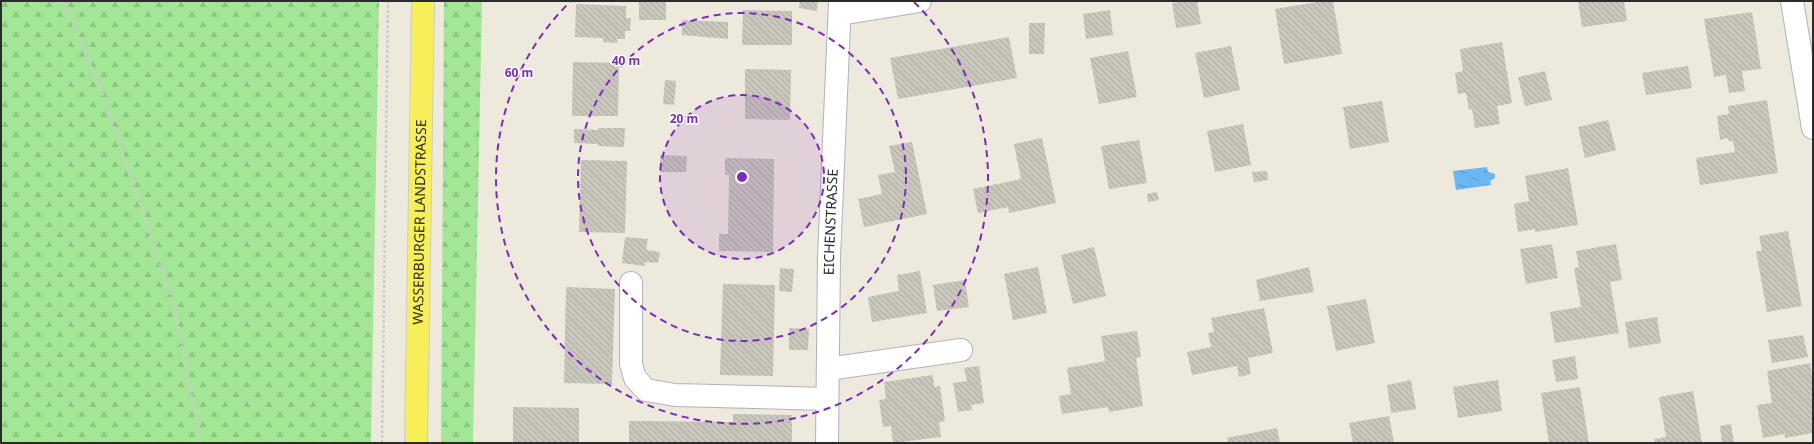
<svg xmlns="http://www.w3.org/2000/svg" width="1814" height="444" font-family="'Noto Sans',sans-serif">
<defs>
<pattern id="forest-firs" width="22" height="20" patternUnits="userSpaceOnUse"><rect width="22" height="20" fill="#a3e796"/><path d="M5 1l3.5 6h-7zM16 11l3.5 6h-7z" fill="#8cc681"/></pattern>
<pattern id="water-ripples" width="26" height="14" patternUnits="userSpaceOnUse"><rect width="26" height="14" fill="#6bb7f4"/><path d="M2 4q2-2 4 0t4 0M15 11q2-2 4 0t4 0" fill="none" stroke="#5895c6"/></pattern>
<pattern id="building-back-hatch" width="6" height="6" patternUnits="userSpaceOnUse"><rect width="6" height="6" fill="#c9c6bc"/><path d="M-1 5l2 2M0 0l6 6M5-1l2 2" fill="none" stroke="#adaaa2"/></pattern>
</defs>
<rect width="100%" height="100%" fill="#eee9dd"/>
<!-- forest -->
<path fill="url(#forest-firs)" d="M 1,1 L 379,1 L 371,443 L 1,443 Z
M 444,1 L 482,1 L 473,443 L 441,443 Z"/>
<!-- water -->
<path fill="url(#water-ripples)" d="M 1487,167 L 1488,172 L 1495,174 L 1495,178 L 1490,181 L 1491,185 L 1456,190 L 1453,171 Z"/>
<!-- building -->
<path fill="url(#building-back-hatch)" d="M 639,1 L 666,1 L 666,20 L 639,20 Z
M 800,1 L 818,1 L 817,11 L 799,8 Z
M 1187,1 L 1197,1 L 1201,24 L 1176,28 L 1172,3 Z
M 1324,1 L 1333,1 L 1342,54 L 1284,64 L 1275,9 Z
M 1578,1 L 1624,1 L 1627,21 L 1582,27 Z
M 576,4 L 626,6 L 626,18 L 631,18 L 630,31 L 625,31 L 625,39 L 617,39 L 617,43 L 603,42 L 603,38 L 575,37 Z
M 743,10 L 792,11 L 792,45 L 742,45 Z
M 1110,10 L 1113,35 L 1086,39 L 1083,14 Z
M 1752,12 L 1761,69 L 1742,71 L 1745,91 L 1729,93 L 1726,75 L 1714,77 L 1704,19 Z
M 682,20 L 728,22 L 728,39 L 682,35 Z
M 1029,23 L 1045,23 L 1044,54 L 1029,54 Z
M 1009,37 L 1017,78 L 898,99 L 890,58 Z
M 1502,42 L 1512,103 L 1497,106 L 1500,124 L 1475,128 L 1472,109 L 1469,110 L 1466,93 L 1458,94 L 1455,73 L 1463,71 L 1460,49 Z
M 1231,46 L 1240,90 L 1204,98 L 1195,53 Z
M 1128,51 L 1137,97 L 1099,104 L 1090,58 Z
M 573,62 L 619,63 L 618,116 L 572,116 Z
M 1688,66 L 1692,88 L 1646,95 L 1642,73 Z
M 745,69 L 791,70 L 790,120 L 745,119 Z
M 1545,71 L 1552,100 L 1525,106 L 1518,77 Z
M 665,80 L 676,81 L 674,105 L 663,104 Z
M 1767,100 L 1778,173 L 1700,185 L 1696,158 L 1735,152 L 1733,141 L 1729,141 L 1728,138 L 1720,140 L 1717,116 L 1729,114 L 1728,106 Z
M 1382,101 L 1389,142 L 1350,149 L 1343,107 Z
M 1608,120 L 1616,150 L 1585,158 L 1578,127 Z
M 1243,124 L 1251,165 L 1215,172 L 1207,131 Z
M 598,128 L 625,128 L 624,147 L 598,146 L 598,144 L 574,143 L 574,129 L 598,130 Z
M 1042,138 L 1056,203 L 1009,213 L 1008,207 L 978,213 L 973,189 L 1021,179 L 1014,144 Z
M 1139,140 L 1147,183 L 1109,189 L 1101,146 Z
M 912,142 L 927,214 L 864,227 L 858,199 L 882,194 L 878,175 L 895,172 L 889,146 Z
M 660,155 L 687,156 L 686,172 L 660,172 Z
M 725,158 L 774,159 L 773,252 L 719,251 L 719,234 L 728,234 L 729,175 L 725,175 Z
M 581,160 L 627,161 L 625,233 L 579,232 Z
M 1568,168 L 1578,225 L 1535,232 L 1535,229 L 1518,232 L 1514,204 L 1529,201 L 1525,176 Z
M 1267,171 L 1268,180 L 1254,182 L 1252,172 Z
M 1157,192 L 1159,200 L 1148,202 L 1147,194 Z
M 1788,231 L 1802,306 L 1767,312 L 1756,251 L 1762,251 L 1759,236 Z
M 625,237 L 648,239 L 646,250 L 660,252 L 658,263 L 645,262 L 645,266 L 622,263 Z
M 1552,244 L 1558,278 L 1526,284 L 1520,249 Z
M 1616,244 L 1622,280 L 1610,282 L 1619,333 L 1555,343 L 1550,312 L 1581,307 L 1574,268 L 1579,267 L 1576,251 Z
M 1094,247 L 1106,296 L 1073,304 L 1061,255 Z
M 1038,267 L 1047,313 L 1013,320 L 1004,274 Z
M 1309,267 L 1314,292 L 1260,301 L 1256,280 Z
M 780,268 L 794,269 L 792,292 L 779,291 Z
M 920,271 L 927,313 L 872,322 L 868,297 L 899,291 L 897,275 Z
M 965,280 L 969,307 L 937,311 L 933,285 Z
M 723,284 L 775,285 L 773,376 L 720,375 Z
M 566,287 L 615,289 L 612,384 L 564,383 Z
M 1366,299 L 1375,343 L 1336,351 L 1327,306 Z
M 1264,308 L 1273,353 L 1248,358 L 1251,374 L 1239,377 L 1237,366 L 1192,375 L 1187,352 L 1211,347 L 1208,333 L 1214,332 L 1211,318 Z
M 1657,317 L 1661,343 L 1629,348 L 1625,322 Z
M 789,328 L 809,329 L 808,350 L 789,350 Z
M 1137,331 L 1141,357 L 1136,358 L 1143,406 L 1109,412 L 1108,407 L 1062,414 L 1059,396 L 1071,394 L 1067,368 L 1105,361 L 1101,336 Z
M 1803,335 L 1808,357 L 1772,363 L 1768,340 Z
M 1575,356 L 1578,379 L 1556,382 L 1552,360 Z
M 1810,363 L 1813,383 L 1813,433 L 1785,438 L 1785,434 L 1763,438 L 1757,405 L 1772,403 L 1767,371 Z
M 979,366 L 984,403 L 971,405 L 972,410 L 958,412 L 953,383 L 967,381 L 964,368 Z
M 933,375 L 934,387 L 940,386 L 945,421 L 939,422 L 941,437 L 893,443 L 891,426 L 883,427 L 879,400 L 886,399 L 884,382 Z
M 1411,380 L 1416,409 L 1391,413 L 1387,385 Z
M 1498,380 L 1502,411 L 1458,418 L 1453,387 Z
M 1580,387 L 1589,443 L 1549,443 L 1541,393 Z
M 1693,391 L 1702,443 L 1655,443 L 1654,439 L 1666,437 L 1659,397 Z
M 513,407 L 579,408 L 579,443 L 513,443 Z
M 733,414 L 792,415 L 792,443 L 629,443 L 629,421 L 733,422 Z
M 1389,416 L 1394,443 L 1353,443 L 1349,423 Z
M 1731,424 L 1734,443 L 1722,443 L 1720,426 Z
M 1277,428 L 1280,443 L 1228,443 L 1227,438 Z"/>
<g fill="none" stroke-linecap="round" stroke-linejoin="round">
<!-- minor casing -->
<g stroke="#b1b1bf" stroke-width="24">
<g id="minor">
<path d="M 1792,1 L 1813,128"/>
<path d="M 840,14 L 920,1"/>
<path d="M 631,283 L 631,364 L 635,378 L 646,390 L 675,395 L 827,399"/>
<path d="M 828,369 L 961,350"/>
<path id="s1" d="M 827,443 L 829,257 L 840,1"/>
</g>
</g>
<!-- major casing -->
<g stroke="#ccc" stroke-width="24">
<g id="major">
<path id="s2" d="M 416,443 L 423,1"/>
</g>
</g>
<!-- path -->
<path stroke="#ccc" stroke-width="2.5" stroke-dasharray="3 2" stroke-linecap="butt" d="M 63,1 L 101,90 L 174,306 L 201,443
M 382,443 L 388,1"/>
<!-- minor -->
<use href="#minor" stroke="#fff" stroke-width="22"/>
<!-- major -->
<use href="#major" stroke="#f7ef58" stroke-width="22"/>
</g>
<!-- distance rings -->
<circle cx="742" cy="177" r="82" fill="#7b2cbf" fill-opacity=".12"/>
<g fill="none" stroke="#7b2cbf" stroke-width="2" stroke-dasharray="7 5">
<circle cx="742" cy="177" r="82"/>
<circle cx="742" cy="177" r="164"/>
<path d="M914 2A246 246 0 1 1 570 2"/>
</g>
<g text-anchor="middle" stroke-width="3" stroke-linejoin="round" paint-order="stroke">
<!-- street labels -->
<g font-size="14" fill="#2b2b2b" stroke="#fff">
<text dy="5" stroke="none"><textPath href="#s2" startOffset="221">WASSERBURGER LANDSTRASSE</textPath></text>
<text dy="5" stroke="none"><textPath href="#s1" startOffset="221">EICHENSTRASSE</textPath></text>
</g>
</g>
<circle cx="742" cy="177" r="6" fill="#7b2cbf" stroke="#fff" stroke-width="2"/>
<g font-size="12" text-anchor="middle" font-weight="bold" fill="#7b2cbf" stroke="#fff" stroke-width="3" stroke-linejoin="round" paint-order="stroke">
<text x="626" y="65">40 m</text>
<text x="519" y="77">60 m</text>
<text x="684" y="123">20 m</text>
</g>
<!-- border -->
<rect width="1814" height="444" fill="none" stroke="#2b2b2b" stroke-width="4"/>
</svg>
